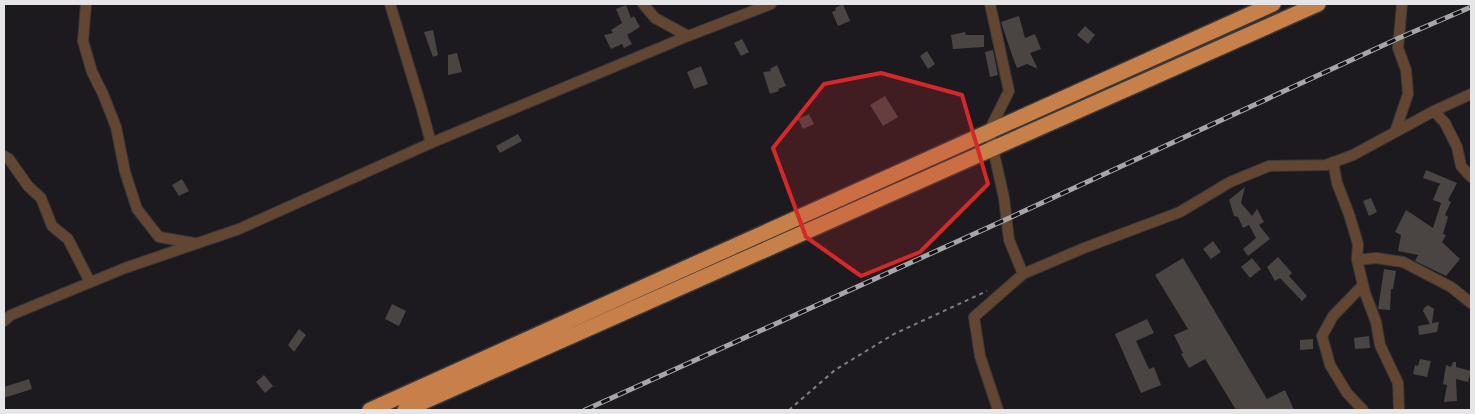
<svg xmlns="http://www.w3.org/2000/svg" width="1475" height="414" font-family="'Fira Sans Condensed',sans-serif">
<rect width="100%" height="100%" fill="#1c1a1e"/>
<!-- building -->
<path fill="#4a4443" d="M 843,4 L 850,21 L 838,26 L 832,12 L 836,10 L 835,8 Z
M 626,5 L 631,18 L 634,16 L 640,27 L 627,35 L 632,44 L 624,48 L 622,44 L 611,49 L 604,35 L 613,33 L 611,30 L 622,23 L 616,9 Z
M 1019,16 L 1025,38 L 1035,34 L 1041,49 L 1030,53 L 1038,69 L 1027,64 L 1017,68 L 1012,55 L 1001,22 Z
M 1085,26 L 1095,35 L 1088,44 L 1077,35 Z
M 433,30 L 438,55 L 433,57 L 424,32 Z
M 965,32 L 966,35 L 984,35 L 984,47 L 953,49 L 951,35 Z
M 742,39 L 749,52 L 741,56 L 734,43 Z
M 993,50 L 998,75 L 990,77 L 985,52 Z
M 927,51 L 935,64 L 928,69 L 920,56 Z
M 457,53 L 462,72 L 448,75 L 448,55 Z
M 777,65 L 786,86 L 778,89 L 779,91 L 770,94 L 763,72 L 771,71 L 770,69 Z
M 701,66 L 708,84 L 694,89 L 687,72 Z
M 885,96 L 898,117 L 883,126 L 870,105 Z
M 809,114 L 814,124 L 803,129 L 798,119 Z
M 518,134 L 522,141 L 500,153 L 496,146 Z
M 1426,170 L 1457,183 L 1448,200 L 1451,202 L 1445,215 L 1448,217 L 1443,234 L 1446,235 L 1442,242 L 1460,259 L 1446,276 L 1415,261 L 1418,255 L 1398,251 L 1401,235 L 1395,232 L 1406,210 L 1433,228 L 1441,203 L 1433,200 L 1439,185 L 1441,184 L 1423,178 Z
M 182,179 L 189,191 L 179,196 L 172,185 Z
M 1245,187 L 1241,203 L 1252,216 L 1257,209 L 1264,222 L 1259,225 L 1270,239 L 1248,256 L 1243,249 L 1256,238 L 1249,225 L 1243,228 L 1238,217 L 1234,216 L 1229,200 Z
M 1371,198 L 1377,212 L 1369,216 L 1363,201 Z
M 1213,241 L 1221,252 L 1211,259 L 1203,249 Z
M 1278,257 L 1292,273 L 1289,276 L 1307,296 L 1302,301 L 1280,278 L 1275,281 L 1267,267 Z
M 1183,258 L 1267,399 L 1285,390 L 1294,410 L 1236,410 L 1205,359 L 1189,368 L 1181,354 L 1183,353 L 1174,335 L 1188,329 L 1155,275 Z
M 1252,258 L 1261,269 L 1250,278 L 1241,267 Z
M 1384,269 L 1396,271 L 1393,289 L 1391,289 L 1390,310 L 1378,309 Z
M 392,304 L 406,311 L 399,326 L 385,319 Z
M 1428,305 L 1434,309 L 1432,323 L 1439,322 L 1437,332 L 1419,335 L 1418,326 L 1430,324 L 1423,311 L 1424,308 Z
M 1147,319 L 1154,333 L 1136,341 L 1149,369 L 1154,367 L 1161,385 L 1141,393 L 1115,334 Z
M 299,329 L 306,335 L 294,352 L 288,345 Z
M 1369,336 L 1370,348 L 1355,349 L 1354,338 Z
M 1313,339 L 1313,349 L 1300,350 L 1300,340 Z
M 1420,359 L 1431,361 L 1427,377 L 1413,374 L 1415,365 L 1418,366 Z
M 1453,362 L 1456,362 L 1456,367 L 1471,371 L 1468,382 L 1456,379 L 1457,401 L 1444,402 L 1447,385 L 1443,384 L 1446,365 L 1451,367 Z
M 264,375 L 273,386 L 265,393 L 256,382 Z
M 29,379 L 32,389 L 4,398 L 4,387 Z"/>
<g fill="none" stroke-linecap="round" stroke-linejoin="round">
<!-- minor casing -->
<g stroke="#38373a" stroke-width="12">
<path id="minor" d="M 86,4 L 83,41 L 92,72 L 103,94 L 116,127 L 125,172 L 137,209 L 159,237 L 194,243
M 390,4 L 421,106 L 431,143
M 643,4 L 655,18 L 688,36
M 990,4 L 1009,91 L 989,131 L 1004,198 L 1009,240 L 1023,274
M 1434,111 L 1445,123 L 1457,147 L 1461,166 L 1471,177
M 1395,132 L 1408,94 L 1406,70 L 1398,48 L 1402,4
M 4,156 L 9,159 L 28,186 L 41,198 L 52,226 L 68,239 L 90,282
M 1333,162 L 1337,183 L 1349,214 L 1358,244 L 1357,260 L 1376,258 L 1403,262 L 1451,287 L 1471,303
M 1357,260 L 1365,293 L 1376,322 L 1380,345 L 1398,383 L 1399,410
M 4,321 L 11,315 L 125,268 L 239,229 L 431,143 L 688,36 L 771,4
M 998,410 L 980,356 L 974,317 L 1023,274 L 1084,248 L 1180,212 L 1230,182 L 1269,166 L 1326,165 L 1353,155 L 1434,111 L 1471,94
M 1363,410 L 1347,393 L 1330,365 L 1322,336 L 1333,316 L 1363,285"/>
</g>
<!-- highway casing -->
<g stroke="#38373a" stroke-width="18">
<path id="highway" d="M 370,410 L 1273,4
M 405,410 L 1318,4"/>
</g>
<!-- path -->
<path stroke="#7f7e81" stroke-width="2" stroke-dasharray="4 4" stroke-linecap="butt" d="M 789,410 L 835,370 L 894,334 L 987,291"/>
<!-- minor -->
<use href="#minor" stroke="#634632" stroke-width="10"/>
<!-- highway -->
<use href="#highway" stroke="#c8804a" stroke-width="15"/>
<!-- rail casing -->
<g stroke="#a6a5a8" stroke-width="5">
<path id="rail" d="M 585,410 L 1007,219 L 1399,38 L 1471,7"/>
</g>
<!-- rail -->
<use href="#rail" stroke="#121115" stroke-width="3" stroke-dasharray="9" stroke-linecap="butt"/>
</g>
<!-- marked area -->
<path fill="#d62828" fill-opacity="0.2" stroke="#d62828" stroke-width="4" stroke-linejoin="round" d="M 881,73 L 962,95 L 988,184 L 920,252 L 861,276 L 806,237 L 773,148 L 824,84 Z"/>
<!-- border -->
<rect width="1475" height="414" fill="none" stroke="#e6e6e8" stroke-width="10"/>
</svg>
